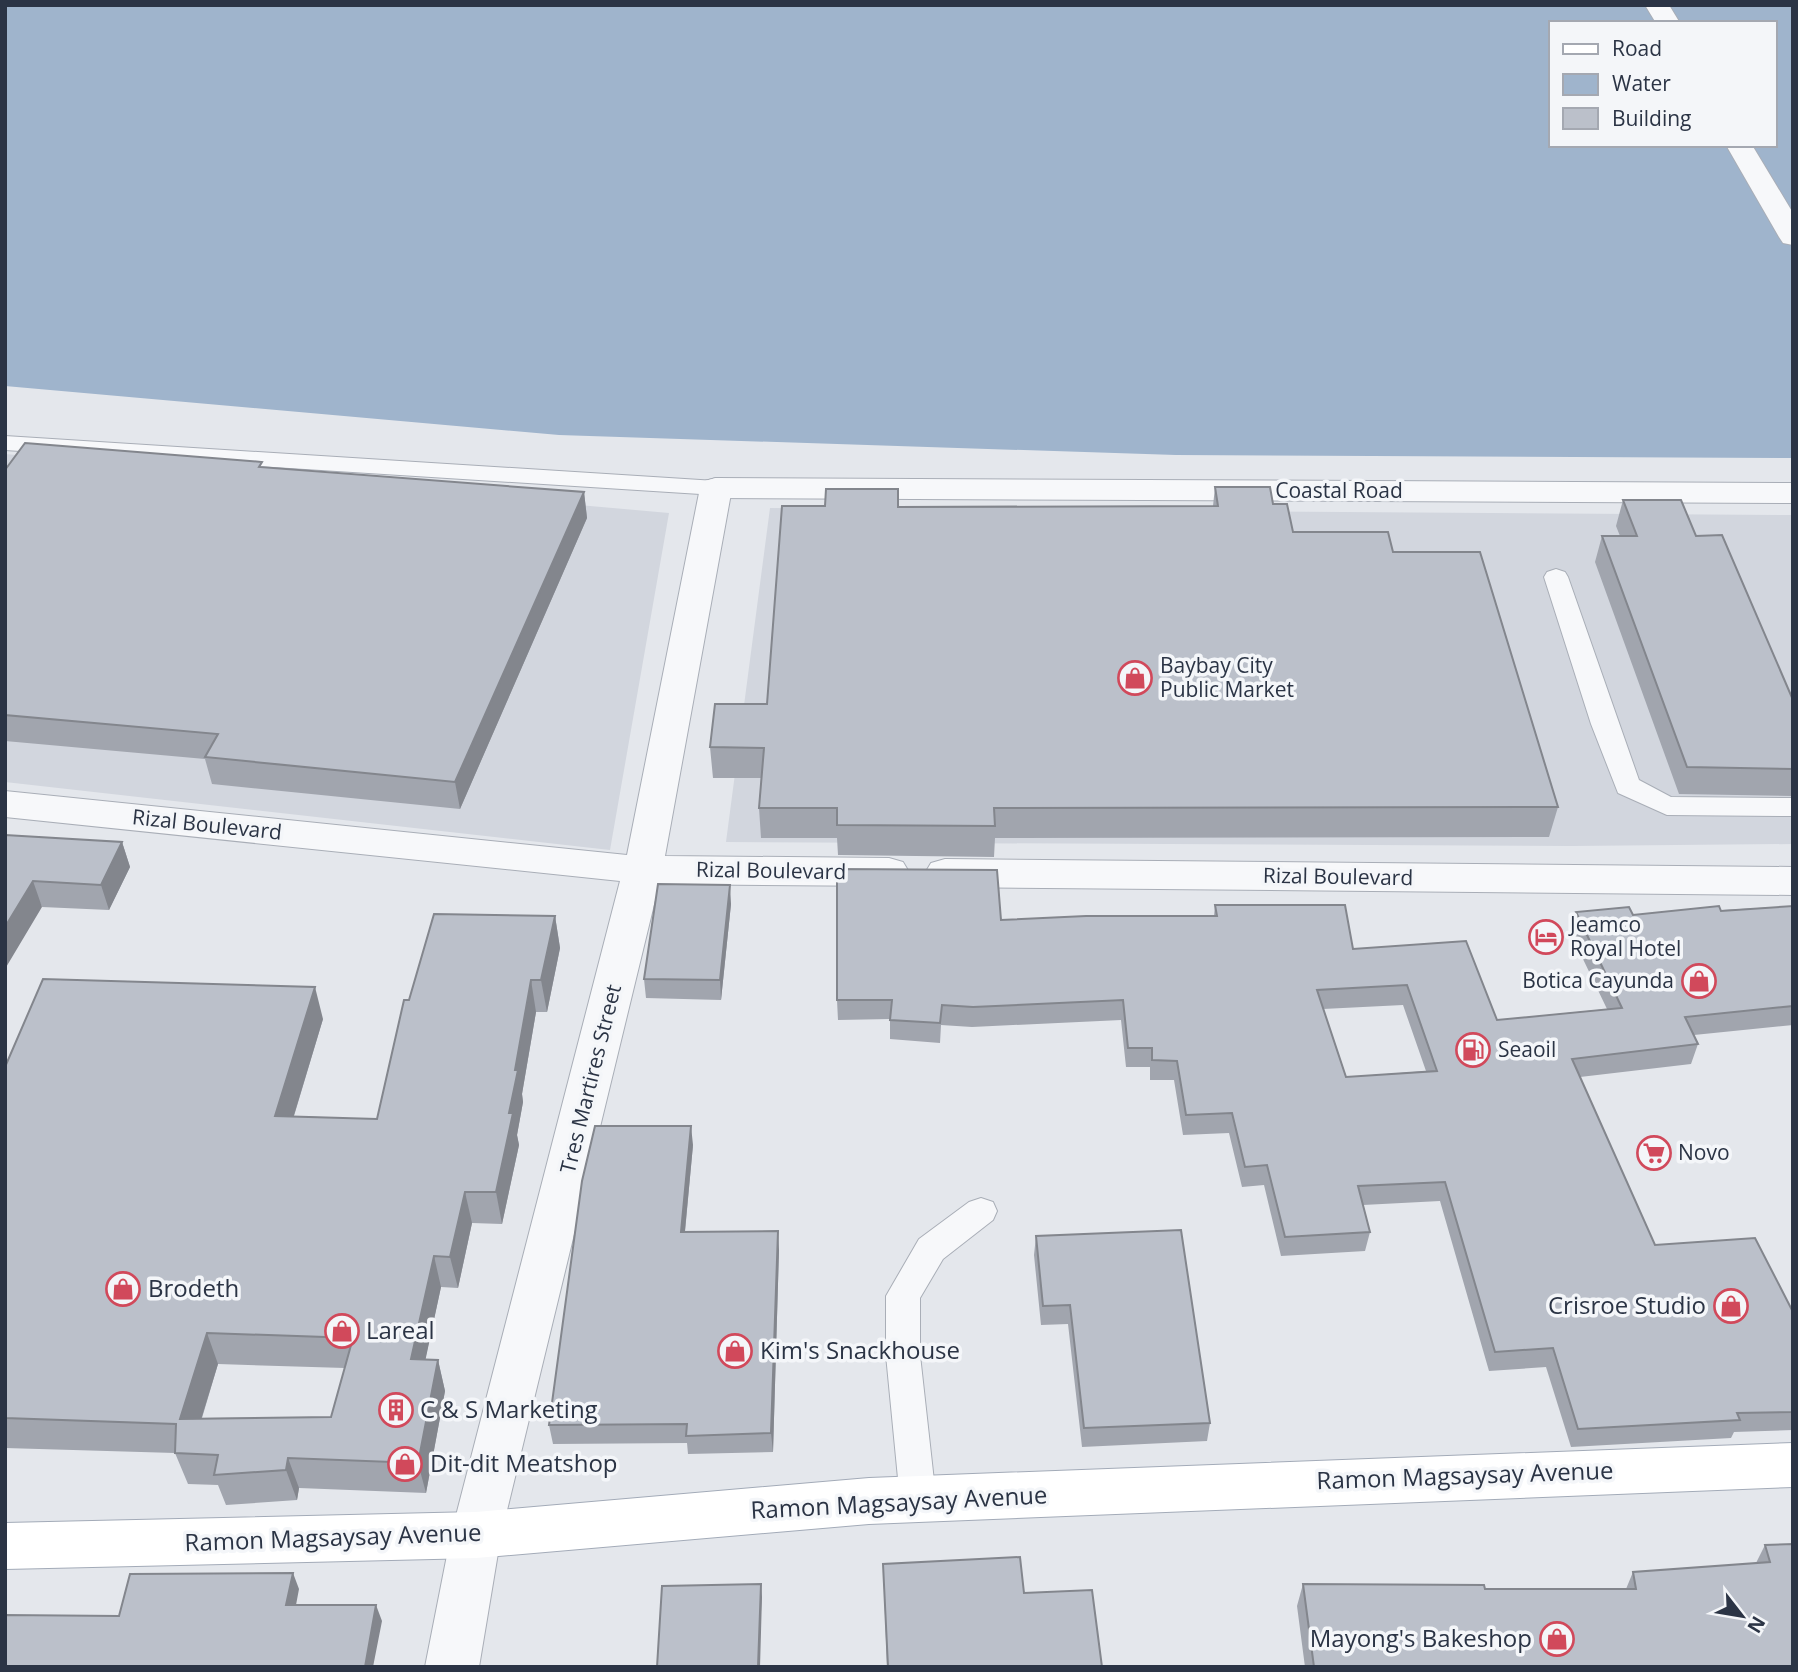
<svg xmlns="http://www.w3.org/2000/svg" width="1798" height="1672" font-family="'Open Sans',sans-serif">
<rect width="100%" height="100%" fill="#e4e7ec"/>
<!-- built -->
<path fill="#d2d6de" d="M 5,454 L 669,513 L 610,850 L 5,782 Z
M 770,508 L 1793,515 L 1793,844 L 1571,846 L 726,842 Z"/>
<!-- water -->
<path fill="#9fb4cc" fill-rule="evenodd" d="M 5,5 L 1793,5 L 1793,458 L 1176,455 L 559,435 L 5,386 ZM 1551,23 L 1775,23 L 1775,145 L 1551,145 Z"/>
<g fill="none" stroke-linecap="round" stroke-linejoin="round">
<!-- service casing -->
<g stroke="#a9aeb7" stroke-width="2">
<path id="service" d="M 5,436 L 716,481 L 724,483 L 728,488 L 724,493 L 716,495 L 5,450 Z
M 1556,569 L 1565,572 L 1568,577 L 1639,780 L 1671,797 L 1793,798 L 1793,816 L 1667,815 L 1618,793 L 1591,724 L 1544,577 L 1547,572 Z
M 981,1198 L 993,1202 L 997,1211 L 993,1220 L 943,1259 L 920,1298 L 920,1355 L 936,1499 L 931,1511 L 918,1516 L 905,1511 L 900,1499 L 886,1355 L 886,1296 L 919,1239 L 969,1202 Z"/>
</g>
<!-- minor casing -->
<g stroke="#a9aeb7" stroke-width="2">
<path id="minor" d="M 716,478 L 727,481 L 732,488 L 665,856 L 889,858 L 903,862 L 909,872 L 903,882 L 889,886 L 659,884 L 501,1535 L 479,1667 L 425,1667 L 451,1535 L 620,881 L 5,817 L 5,791 L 627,855 L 700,488 L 705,481 Z
M 945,859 L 1793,867 L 1793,895 L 945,887 L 931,883 L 925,873 L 931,863 Z"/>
</g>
<!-- tertiary casing -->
<g stroke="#a9aeb7" stroke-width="2">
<path id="tertiary" d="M 1645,5 L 1669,5 L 1680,23 L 1656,23 Z
M 1726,145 L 1752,145 L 1793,213 L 1793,245 L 1783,243 L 1779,237 Z
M 716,478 L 1793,483 L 1793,503 L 716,498 L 705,495 L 700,488 L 705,481 Z"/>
</g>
<!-- primary casing -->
<g stroke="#a3abb8" stroke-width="2">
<path id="primary" d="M 1793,1443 L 1793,1487 L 869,1524 L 476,1558 L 5,1569 L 5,1523 L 476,1512 L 869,1478 Z"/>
</g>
<!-- service -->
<use href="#service" fill="#f7f8fa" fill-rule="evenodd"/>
<!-- minor -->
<use href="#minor" fill="#f7f8fa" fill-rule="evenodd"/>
<!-- tertiary -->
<use href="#tertiary" fill="#f7f8fa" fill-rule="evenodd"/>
<!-- primary -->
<use href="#primary" fill="#fff" fill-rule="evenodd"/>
</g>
<!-- wall -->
<path fill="#a1a5ae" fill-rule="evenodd" d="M 263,467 L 584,492 L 587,518 L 460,809 L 212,784 L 205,759 L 5,741 L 5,470 Z
M 1215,487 L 1273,504 L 1293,532 L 1393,552 L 1558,807 L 1549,837 L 995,838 L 994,857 L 838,855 L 837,838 L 761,838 L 759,808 L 761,778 L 713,778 L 710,747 L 767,704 L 898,507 L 1213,506 Z
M 1623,500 L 1696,536 L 1793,700 L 1793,796 L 1679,794 L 1595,562 L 1602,536 L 1620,536 L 1616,526 Z
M 5,835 L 122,842 L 130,867 L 109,910 L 42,907 Z
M 731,904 L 721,1000 L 646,998 L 644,979 Z
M 1215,905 L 1353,949 L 1497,1020 L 1607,1009 L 1570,932 L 1576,912 L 1633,915 L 1793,906 L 1793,1025 L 1694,1035 L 1698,1044 L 1691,1064 L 1580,1077 L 1655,1245 L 1793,1312 L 1793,1430 L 1734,1432 L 1731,1438 L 1571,1447 L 1546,1367 L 1489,1371 L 1440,1201 L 1363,1205 L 1370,1232 L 1365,1251 L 1281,1256 L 1264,1185 L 1242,1187 L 1229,1133 L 1183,1135 L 1174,1080 L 1150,1080 L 1150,1067 L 1126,1067 L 1121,1020 L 972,1027 L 941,1025 L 940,1043 L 890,1039 L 890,1019 L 838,1020 L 837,1000 L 1001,920 L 1214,916 ZM 1403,1005 L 1426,1071 L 1346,1077 L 1323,1009 Z
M 555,916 L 560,948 L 547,1012 L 536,1012 L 522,1094 L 523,1102 L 517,1135 L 519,1145 L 502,1224 L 472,1223 L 458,1288 L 441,1287 L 425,1360 L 438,1360 L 445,1391 L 426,1493 L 299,1488 L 297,1500 L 226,1505 L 218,1485 L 188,1484 L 175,1453 L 5,1448 L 5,1067 L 323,1019 L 294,1116 L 377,1119 L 409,1000 ZM 218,1364 L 345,1368 L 331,1417 L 202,1418 Z
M 693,1145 L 685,1232 L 779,1250 L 773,1452 L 688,1454 L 687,1443 L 553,1444 L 549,1425 Z
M 1036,1236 L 1210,1423 L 1207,1441 L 1082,1447 L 1068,1324 L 1041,1325 L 1034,1255 Z
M 1793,1544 L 1793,1667 L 1305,1667 L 1297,1606 L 1303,1584 L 1485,1589 L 1626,1589 L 1633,1572 L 1756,1563 L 1765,1545 Z
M 883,1564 L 1024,1593 L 1102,1667 L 887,1667 Z"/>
<!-- shaded-wall -->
<path fill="#83868d" d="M 584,492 L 587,518 L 460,809 L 455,782 Z
M 122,842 L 130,867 L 109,910 L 101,885 Z
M 33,881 L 42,907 L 5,969 L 5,927 Z
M 730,885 L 731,904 L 721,1000 L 720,980 Z
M 555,916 L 560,948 L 547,1012 L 541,980 Z
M 531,980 L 536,1012 L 522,1094 L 523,1102 L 517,1135 L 519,1145 L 502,1224 L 496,1192 L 509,1113 L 515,1070 Z
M 315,987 L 323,1019 L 284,1148 L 275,1116 Z
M 691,1126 L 693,1145 L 683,1251 L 681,1232 Z
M 465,1192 L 472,1223 L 458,1288 L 450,1257 Z
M 778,1231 L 779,1250 L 773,1452 L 771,1433 Z
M 434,1256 L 441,1287 L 419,1390 L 411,1359 Z
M 207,1333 L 218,1364 L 192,1449 L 180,1419 Z
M 438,1360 L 445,1391 L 426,1493 L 418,1463 Z
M 288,1458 L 299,1488 L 297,1500 L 286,1470 Z
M 293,1573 L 299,1589 L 293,1621 L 286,1605 Z
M 761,1584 L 762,1597 L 760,1667 L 758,1667 Z
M 376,1605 L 382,1621 L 373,1667 L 365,1667 Z"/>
<!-- building -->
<path fill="#bbc0ca" stroke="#83868d" stroke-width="2" fill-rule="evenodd" d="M 25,443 L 262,462 L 259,467 L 584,492 L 455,782 L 205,757 L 218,734 L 5,715 L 5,470 Z
M 1215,487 L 1270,487 L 1273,504 L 1287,504 L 1293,532 L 1388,532 L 1393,552 L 1480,552 L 1558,807 L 994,808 L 995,826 L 837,825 L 837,808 L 759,808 L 764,748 L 710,747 L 715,704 L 767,704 L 782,506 L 825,506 L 826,489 L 898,489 L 898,507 L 1218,506 Z
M 1623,500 L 1681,500 L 1696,536 L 1722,535 L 1793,700 L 1793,769 L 1687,767 L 1602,536 L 1637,536 Z
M 5,835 L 122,842 L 101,885 L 33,881 L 5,927 Z
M 837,869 L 997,870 L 1001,920 L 1086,916 L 1217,916 L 1215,905 L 1345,905 L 1353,949 L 1466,941 L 1497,1020 L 1622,1008 L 1576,912 L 1629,907 L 1633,915 L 1719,906 L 1721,911 L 1793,906 L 1793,1006 L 1685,1017 L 1698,1044 L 1572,1059 L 1655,1245 L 1755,1238 L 1793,1312 L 1793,1412 L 1737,1413 L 1740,1420 L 1578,1429 L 1553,1348 L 1495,1352 L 1445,1182 L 1358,1186 L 1370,1232 L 1285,1237 L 1267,1165 L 1245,1167 L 1232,1113 L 1186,1115 L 1177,1061 L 1152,1060 L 1152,1048 L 1128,1048 L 1123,1000 L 973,1007 L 942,1005 L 940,1023 L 890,1020 L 892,1000 L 837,1000 ZM 1407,985 L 1437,1071 L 1346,1077 L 1317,990 Z
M 658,884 L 730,885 L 720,980 L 644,979 Z
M 434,914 L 555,916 L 541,980 L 531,980 L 515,1070 L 518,1070 L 509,1113 L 513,1113 L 496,1192 L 465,1192 L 450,1257 L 434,1256 L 411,1359 L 438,1360 L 418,1463 L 288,1458 L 286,1470 L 214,1475 L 218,1455 L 175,1453 L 176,1424 L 5,1418 L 5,1067 L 43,979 L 315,987 L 275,1116 L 377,1119 L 404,1000 L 409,1000 ZM 207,1333 L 353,1338 L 331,1417 L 180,1419 Z
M 595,1126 L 691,1126 L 681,1232 L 778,1231 L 771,1433 L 686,1436 L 687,1424 L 549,1425 L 582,1181 Z
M 1181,1230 L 1210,1423 L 1084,1428 L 1070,1305 L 1043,1306 L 1036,1236 Z
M 1793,1544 L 1793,1667 L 1314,1667 L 1303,1584 L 1484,1585 L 1485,1589 L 1636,1589 L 1633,1572 L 1770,1562 L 1765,1545 Z
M 1020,1557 L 1024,1593 L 1092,1590 L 1102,1667 L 888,1667 L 883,1564 Z
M 293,1573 L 286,1605 L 376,1605 L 365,1667 L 5,1667 L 5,1615 L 119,1616 L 130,1574 Z
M 761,1584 L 758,1667 L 657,1667 L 662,1586 Z"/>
<!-- icons -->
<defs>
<g id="shop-ring" transform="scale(1.75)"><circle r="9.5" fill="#f4f6f9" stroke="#d1495b" stroke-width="1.5"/><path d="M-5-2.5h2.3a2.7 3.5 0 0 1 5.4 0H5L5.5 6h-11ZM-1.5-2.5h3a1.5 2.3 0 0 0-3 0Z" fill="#d1495b"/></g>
<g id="hotel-ring" transform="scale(1.75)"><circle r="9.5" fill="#f4f6f9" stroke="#d1495b" stroke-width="1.5"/><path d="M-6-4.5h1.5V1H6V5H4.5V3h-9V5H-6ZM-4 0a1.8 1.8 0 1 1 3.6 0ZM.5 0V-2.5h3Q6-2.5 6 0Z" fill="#d1495b"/></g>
<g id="fuel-ring" transform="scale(1.75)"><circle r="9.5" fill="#f4f6f9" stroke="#d1495b" stroke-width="1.5"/><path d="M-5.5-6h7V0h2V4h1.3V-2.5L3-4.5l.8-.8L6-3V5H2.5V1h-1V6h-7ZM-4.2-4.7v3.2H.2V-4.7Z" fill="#d1495b"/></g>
<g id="supermarket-ring" transform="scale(1.75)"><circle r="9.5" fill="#f4f6f9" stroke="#d1495b" stroke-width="1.5"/><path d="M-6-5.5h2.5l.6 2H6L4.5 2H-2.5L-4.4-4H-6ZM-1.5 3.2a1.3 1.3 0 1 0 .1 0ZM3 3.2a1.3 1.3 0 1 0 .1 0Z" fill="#d1495b"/></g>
<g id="building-ring" transform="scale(1.75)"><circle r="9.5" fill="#f4f6f9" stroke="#d1495b" stroke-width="1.5"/><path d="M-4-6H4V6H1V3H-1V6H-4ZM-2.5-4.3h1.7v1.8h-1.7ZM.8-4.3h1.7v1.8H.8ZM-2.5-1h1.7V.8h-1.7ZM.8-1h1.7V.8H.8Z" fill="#d1495b"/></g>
</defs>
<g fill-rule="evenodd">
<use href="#shop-ring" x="1135" y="678"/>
<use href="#hotel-ring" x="1546" y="937"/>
<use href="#shop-ring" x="1699" y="981"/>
<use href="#fuel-ring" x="1473" y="1050"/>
<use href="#supermarket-ring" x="1654" y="1153"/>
<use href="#shop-ring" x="123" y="1289"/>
<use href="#shop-ring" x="1731" y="1306"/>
<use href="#shop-ring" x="342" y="1331"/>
<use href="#shop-ring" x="735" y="1351"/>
<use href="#building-ring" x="396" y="1410"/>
<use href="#shop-ring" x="405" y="1464"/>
<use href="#shop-ring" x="1557" y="1639"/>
</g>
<g text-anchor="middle" stroke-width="7" stroke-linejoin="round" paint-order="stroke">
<!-- street labels -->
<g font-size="21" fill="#2b3445" stroke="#f4f6f9">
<text x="1339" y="498">Coastal Road</text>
<text transform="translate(207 825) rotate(6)" y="7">Rizal Boulevard</text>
<text transform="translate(771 871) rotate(1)" y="7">Rizal Boulevard</text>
<text transform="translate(1338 877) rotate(1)" y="7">Rizal Boulevard</text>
<text transform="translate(591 1079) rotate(-76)" y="7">Tres Martires Street</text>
</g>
<!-- poi labels -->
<g font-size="21" fill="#2b3445" stroke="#f4f6f9" text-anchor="start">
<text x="1160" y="673">Baybay City<tspan x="1160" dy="24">Public Market</tspan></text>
<text x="1570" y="932">Jeamco<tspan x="1570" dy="24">Royal Hotel</tspan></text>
<text x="1674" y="988" text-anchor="end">Botica Cayunda</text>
<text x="1498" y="1057">Seaoil</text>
<text x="1678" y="1160">Novo</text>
</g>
<!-- near-poi labels -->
<g font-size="24" fill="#2b3445" stroke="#f4f6f9" text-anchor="start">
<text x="148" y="1297">Brodeth</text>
<text x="1706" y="1314" text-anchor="end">Crisroe Studio</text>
<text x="366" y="1339">Lareal</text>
<text x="760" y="1359">Kim's Snackhouse</text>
<text x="420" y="1418">C &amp; S Marketing</text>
<text x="430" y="1472">Dit-dit Meatshop</text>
<text x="1532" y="1647" text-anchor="end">Mayong's Bakeshop</text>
</g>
<!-- near-street labels -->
<g font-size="24" fill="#2b3445" stroke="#f4f6f9">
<text transform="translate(1465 1476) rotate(-2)" y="8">Ramon Magsaysay Avenue</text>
<text transform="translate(899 1503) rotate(-3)" y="8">Ramon Magsaysay Avenue</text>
<text transform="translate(333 1538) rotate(-2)" y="8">Ramon Magsaysay Avenue</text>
</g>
</g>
<!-- border -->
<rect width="1798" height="1672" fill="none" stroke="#2b3445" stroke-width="14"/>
<!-- legend -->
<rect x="1549" y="21" width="228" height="126" fill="#f4f6f9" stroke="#a4a8b1" stroke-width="2"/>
<rect x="1563" y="44" width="35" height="10" fill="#ffffff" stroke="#a4a8b1" stroke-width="2"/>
<text x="1612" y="56" font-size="21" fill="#2b3445">Road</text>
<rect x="1563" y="74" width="35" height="21" fill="#9fb4cc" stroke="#a4a8b1" stroke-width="2"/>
<text x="1612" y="91" font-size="21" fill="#2b3445">Water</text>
<rect x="1563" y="108" width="35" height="21" fill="#bbc0ca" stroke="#a4a8b1" stroke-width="2"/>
<text x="1612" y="126" font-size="21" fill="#2b3445">Building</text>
<!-- north arrow -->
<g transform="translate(1742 1616) rotate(121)" stroke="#f4f6f9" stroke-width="5" paint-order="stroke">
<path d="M0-5L12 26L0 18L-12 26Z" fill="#2b3445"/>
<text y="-10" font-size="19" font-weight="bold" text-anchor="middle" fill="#2b3445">N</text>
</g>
</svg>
